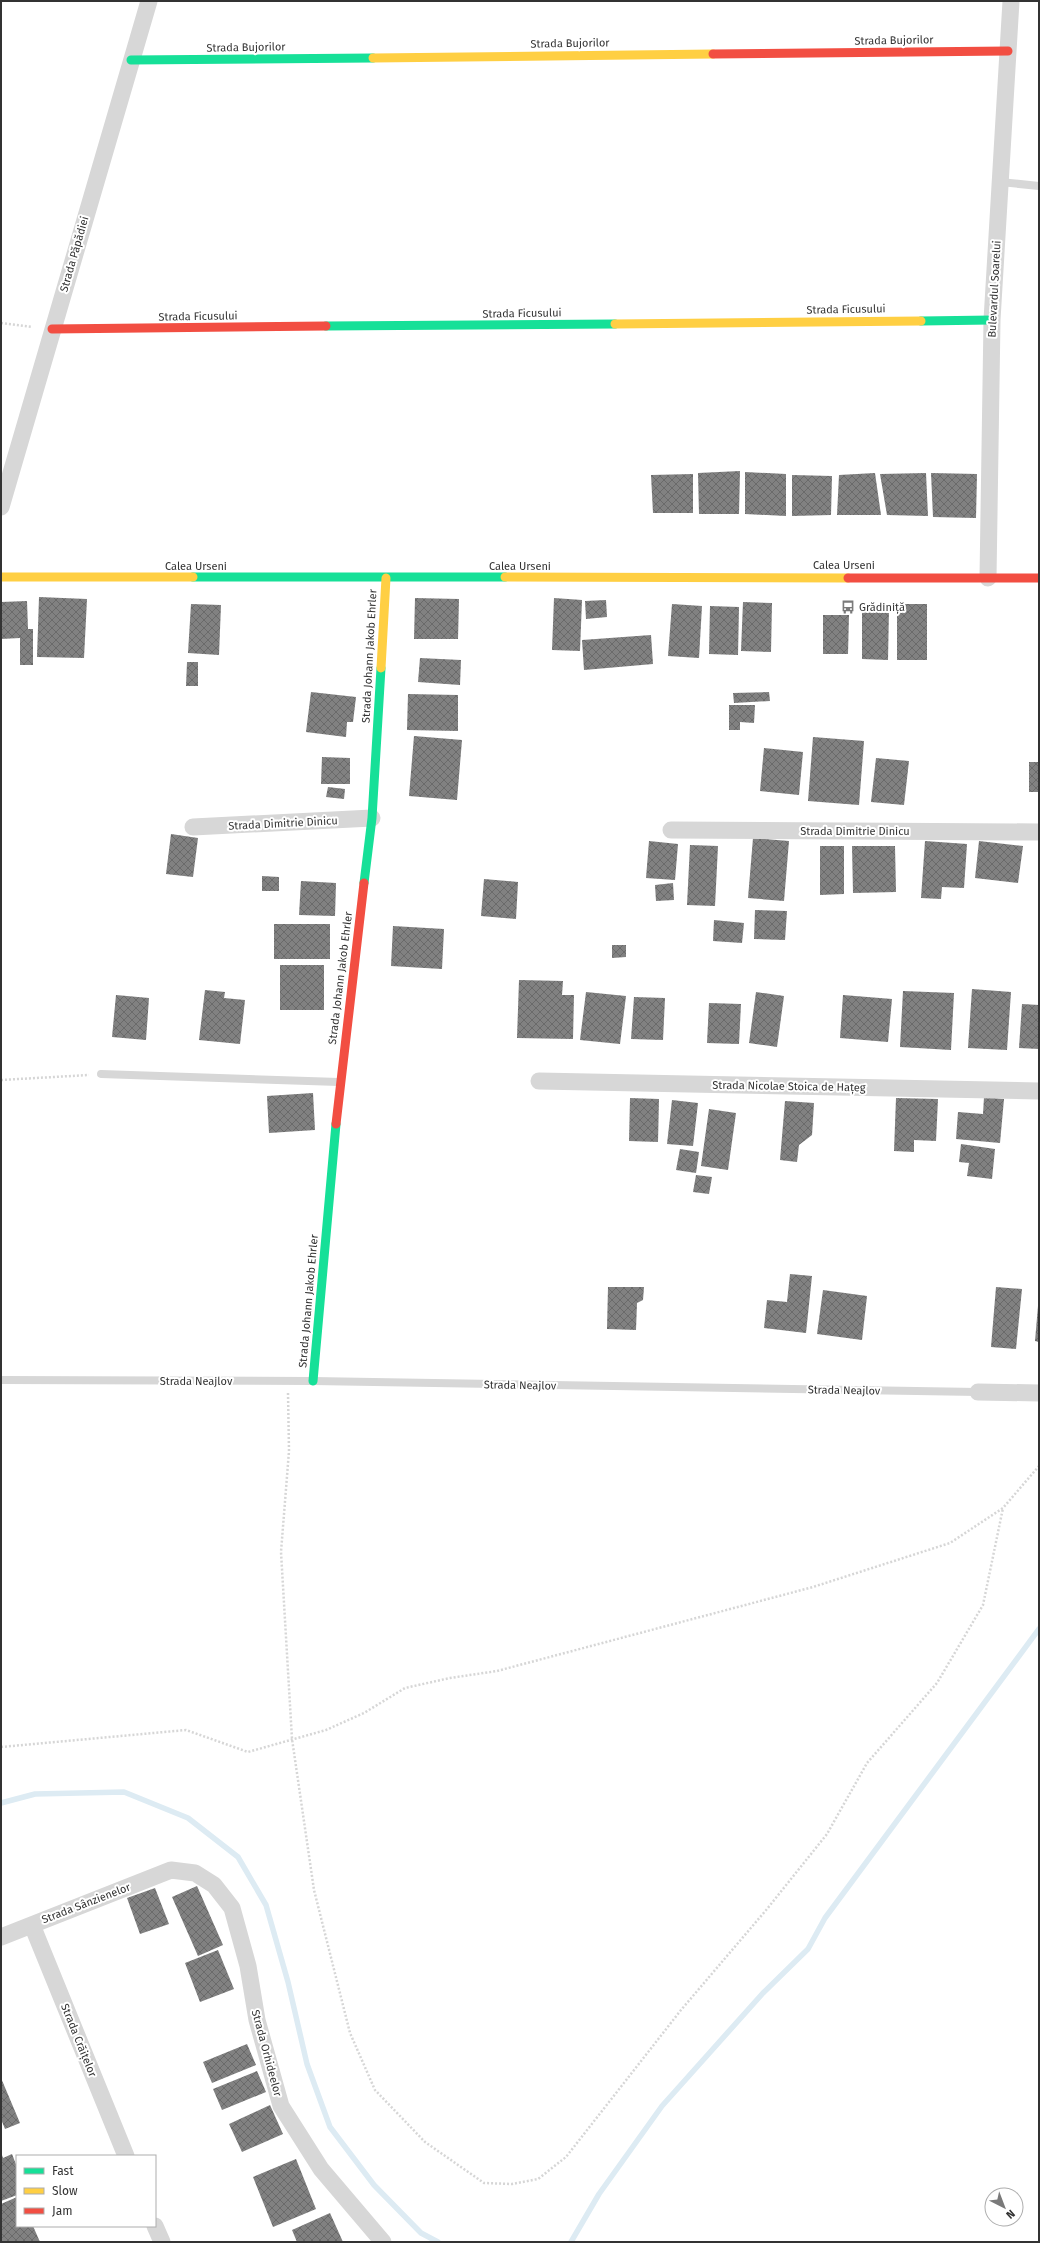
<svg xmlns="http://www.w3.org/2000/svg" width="1040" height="2243" font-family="'Fira Sans',sans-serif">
<defs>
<pattern id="building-cross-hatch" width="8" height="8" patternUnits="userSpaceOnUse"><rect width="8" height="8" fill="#818181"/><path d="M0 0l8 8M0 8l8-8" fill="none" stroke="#6a6a6a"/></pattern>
</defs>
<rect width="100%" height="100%" fill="#fff"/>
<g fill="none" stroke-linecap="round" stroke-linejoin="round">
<!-- stream -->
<path stroke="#ddebf3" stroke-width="5.5" d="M 1,1803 L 35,1794 L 124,1792 L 188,1818 L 238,1857 L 266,1905 L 288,1982 L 307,2064 L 330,2127 L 374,2185 L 421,2233 L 438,2242
M 571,2242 L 599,2194 L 662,2106 L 763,1993 L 808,1949 L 825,1918 L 1039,1629"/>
</g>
<!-- building -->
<path fill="url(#building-cross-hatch)" d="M 740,471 L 739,514 L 699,514 L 698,473 Z
M 745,472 L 786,474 L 786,516 L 745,514 Z
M 875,473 L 881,515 L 837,515 L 839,475 Z
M 926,473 L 928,516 L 887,515 L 880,474 Z
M 931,473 L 977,474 L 976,518 L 933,517 Z
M 693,474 L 693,513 L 653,513 L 651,475 Z
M 792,475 L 832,476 L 831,515 L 792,516 Z
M 39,597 L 87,599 L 84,658 L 37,657 Z
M 415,598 L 459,599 L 458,639 L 414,639 Z
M 554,598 L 582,600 L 580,651 L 552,650 Z
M 606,600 L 607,617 L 586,619 L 585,601 Z
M 27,601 L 28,629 L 33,629 L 33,665 L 20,665 L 20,638 L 1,639 L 1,602 Z
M 743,602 L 772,603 L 771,652 L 741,651 Z
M 191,604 L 221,605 L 219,655 L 188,653 Z
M 672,604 L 702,606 L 699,658 L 668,656 Z
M 897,604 L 927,604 L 927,660 L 897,660 Z
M 710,606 L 739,607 L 738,655 L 709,654 Z
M 862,609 L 889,609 L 888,660 L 862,659 Z
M 823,615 L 849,615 L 848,654 L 823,654 Z
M 651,635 L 653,664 L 584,670 L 582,640 Z
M 420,658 L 461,660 L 460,685 L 418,682 Z
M 187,662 L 198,662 L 198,686 L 186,686 Z
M 311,692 L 356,697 L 353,722 L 347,722 L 346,737 L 306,732 Z
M 769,692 L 770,701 L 734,703 L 733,693 Z
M 408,694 L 458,695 L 458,731 L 407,730 Z
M 729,705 L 755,705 L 754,723 L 740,722 L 740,730 L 729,730 Z
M 414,736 L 462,740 L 457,800 L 409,796 Z
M 813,737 L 864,741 L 859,805 L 808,801 Z
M 764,748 L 803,752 L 799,795 L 760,791 Z
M 322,757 L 350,758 L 350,784 L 321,784 Z
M 876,758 L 909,761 L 904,805 L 871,802 Z
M 1029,762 L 1039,762 L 1039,792 L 1029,792 Z
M 328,787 L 345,789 L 344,799 L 326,797 Z
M 171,834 L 198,838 L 193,877 L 166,874 Z
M 753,838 L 789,841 L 784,901 L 748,898 Z
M 649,841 L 678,844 L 675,880 L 646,878 Z
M 925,841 L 967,844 L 964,888 L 942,887 L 941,899 L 921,898 Z
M 979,841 L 1023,846 L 1018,883 L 975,878 Z
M 690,845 L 718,846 L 715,906 L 687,905 Z
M 820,846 L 844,846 L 844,894 L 820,895 Z
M 852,846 L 895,846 L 896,892 L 853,893 Z
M 262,876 L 279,877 L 279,891 L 262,891 Z
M 484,879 L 518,882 L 516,919 L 481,916 Z
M 301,881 L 336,883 L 335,916 L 299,915 Z
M 673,883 L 674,900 L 656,901 L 655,885 Z
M 755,910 L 787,911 L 785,940 L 754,939 Z
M 714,920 L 744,923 L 742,943 L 713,941 Z
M 274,924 L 330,924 L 330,959 L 274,959 Z
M 393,926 L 444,929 L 442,969 L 391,966 Z
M 612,945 L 626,945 L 626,957 L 612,958 Z
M 280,965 L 324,965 L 324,1010 L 280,1010 Z
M 519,980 L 563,981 L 562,995 L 574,995 L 573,1039 L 517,1038 Z
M 972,989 L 1011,992 L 1007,1050 L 968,1048 Z
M 205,990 L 225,992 L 224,998 L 245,1000 L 240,1044 L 199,1040 Z
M 903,991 L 954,993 L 951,1050 L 900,1047 Z
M 586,992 L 626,996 L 620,1044 L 580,1040 Z
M 756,992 L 784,996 L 777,1047 L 749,1043 Z
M 116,995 L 149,998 L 146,1040 L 112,1037 Z
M 843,995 L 892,999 L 888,1042 L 840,1038 Z
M 634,997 L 665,998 L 663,1040 L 631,1039 Z
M 709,1003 L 741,1004 L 739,1044 L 707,1043 Z
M 1022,1004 L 1039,1005 L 1039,1049 L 1019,1048 Z
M 313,1093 L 315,1130 L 269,1133 L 267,1096 Z
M 984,1097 L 1004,1099 L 1000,1143 L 956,1139 L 958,1112 L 983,1114 Z
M 630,1098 L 659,1099 L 658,1142 L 629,1141 Z
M 896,1098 L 938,1099 L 936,1141 L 914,1140 L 914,1152 L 894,1151 Z
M 672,1100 L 698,1103 L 693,1146 L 667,1144 Z
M 785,1101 L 814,1103 L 812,1135 L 799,1145 L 797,1162 L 780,1160 Z
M 709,1109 L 736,1113 L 728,1170 L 701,1166 Z
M 961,1144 L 995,1149 L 992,1179 L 967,1176 L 969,1163 L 959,1162 Z
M 680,1149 L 699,1152 L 696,1173 L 676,1170 Z
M 696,1175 L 712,1177 L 709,1194 L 693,1192 Z
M 790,1274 L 812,1276 L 806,1333 L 764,1328 L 767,1300 L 787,1302 Z
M 608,1287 L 644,1287 L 643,1300 L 637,1303 L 636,1330 L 607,1329 Z
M 996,1287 L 1022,1289 L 1016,1349 L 991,1347 Z
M 823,1290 L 867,1296 L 862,1340 L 817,1334 Z
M 1038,1306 L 1039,1306 L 1039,1342 L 1035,1341 Z
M 197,1886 L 223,1945 L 198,1956 L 172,1897 Z
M 155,1888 L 169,1924 L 140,1934 L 127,1898 Z
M 218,1950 L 234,1989 L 200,2002 L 185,1963 Z
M 247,2044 L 256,2065 L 212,2083 L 203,2062 Z
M 257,2071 L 266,2092 L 222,2110 L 213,2089 Z
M 1,2078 L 20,2123 L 5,2129 L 1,2119 Z
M 270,2105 L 283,2134 L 242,2152 L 229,2124 Z
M 1,2152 L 3,2158 L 12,2154 L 17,2167 L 17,2195 L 1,2201 Z
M 296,2159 L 316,2209 L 273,2227 L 253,2177 Z
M 17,2197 L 17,2226 L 33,2226 L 40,2242 L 1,2242 L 1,2204 Z
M 330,2213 L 343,2242 L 297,2242 L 292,2230 Z"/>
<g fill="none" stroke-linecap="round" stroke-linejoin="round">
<!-- path -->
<path stroke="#d6d6d6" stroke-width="2.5" stroke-dasharray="2 2" stroke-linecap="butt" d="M 1,323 L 32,327
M 1,1080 L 89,1075
M 288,1393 L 289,1451 L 281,1552 L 292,1739 L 314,1890 L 350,2033 L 375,2090 L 425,2142 L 484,2183 L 512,2184 L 538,2179 L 566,2157 L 681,2010 L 767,1909 L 827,1834 L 867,1763 L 937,1683 L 983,1605 L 1003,1508
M 1,1747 L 186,1730 L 248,1752 L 326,1730 L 364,1713 L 405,1688 L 450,1678 L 497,1671 L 813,1587 L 950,1543 L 1003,1508 L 1039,1466"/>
<!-- lane -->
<path stroke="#d7d7d7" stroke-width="8" d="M 1000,182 L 1039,186
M 101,1074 L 339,1082
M 1,1380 L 313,1381 L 978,1392"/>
<!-- street -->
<path stroke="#d7d7d7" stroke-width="17" d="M 1,507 L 149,1
M 988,578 L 992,320 L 1011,1
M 193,827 L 372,818
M 671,830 L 1039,832
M 539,1081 L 1039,1091
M 978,1392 L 1039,1393
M 32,1925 L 126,2156
M 1,1937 L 171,1870 L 195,1873 L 214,1885 L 232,1908 L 248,1966 L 257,2020 L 281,2106 L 321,2169 L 383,2242
M 155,2226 L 162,2242"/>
<!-- fast -->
<path stroke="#16e098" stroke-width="9" d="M 131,60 L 373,58
M 921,321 L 992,320
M 326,326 L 615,324
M 193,577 L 505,577
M 364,883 L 372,818 L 381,668
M 313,1381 L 336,1124"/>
<!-- slow -->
<path stroke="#ffcf43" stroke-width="9" d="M 373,58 L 713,54
M 615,324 L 921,321
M 1,577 L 193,577
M 505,577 L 848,578
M 381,668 L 386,578"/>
<!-- jam -->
<path stroke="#f24e42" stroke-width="9" d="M 713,54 L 1008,51
M 52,329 L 326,326
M 848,578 L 1039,578
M 336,1124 L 364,883"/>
</g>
<!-- icons -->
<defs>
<g id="bus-bare" transform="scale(1.08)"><path d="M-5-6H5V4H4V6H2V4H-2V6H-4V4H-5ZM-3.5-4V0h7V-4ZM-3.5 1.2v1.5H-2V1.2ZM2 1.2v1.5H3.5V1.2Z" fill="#7a7a7a" stroke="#fff" stroke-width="2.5" paint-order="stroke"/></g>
</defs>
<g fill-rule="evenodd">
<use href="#bus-bare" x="848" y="607"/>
</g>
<g text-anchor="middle" stroke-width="4" stroke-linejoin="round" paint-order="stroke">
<!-- street labels -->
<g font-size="11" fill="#333" stroke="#fff">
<text transform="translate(894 40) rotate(-1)" y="4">Strada Bujorilor</text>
<text transform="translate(570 43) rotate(-1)" y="4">Strada Bujorilor</text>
<text transform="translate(246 47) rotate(-1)" y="4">Strada Bujorilor</text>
<text transform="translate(74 254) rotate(-74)" y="4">Strada Păpădiei</text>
<text transform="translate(994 289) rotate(-87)" y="4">Bulevardul Soarelui</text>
<text transform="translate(846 309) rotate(-1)" y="4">Strada Ficusului</text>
<text transform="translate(522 313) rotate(-1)" y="4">Strada Ficusului</text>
<text transform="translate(198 316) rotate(-1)" y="4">Strada Ficusului</text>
<text x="844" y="569">Calea Urseni</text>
<text x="196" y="570">Calea Urseni</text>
<text x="520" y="570">Calea Urseni</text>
<text transform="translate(369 656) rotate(-87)" y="4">Strada Johann Jakob Ehrler</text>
<text transform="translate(283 823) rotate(-3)" y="4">Strada Dimitrie Dinicu</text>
<text x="855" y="835">Strada Dimitrie Dinicu</text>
<text transform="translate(340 978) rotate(-83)" y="4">Strada Johann Jakob Ehrler</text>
<text transform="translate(789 1086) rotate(1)" y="4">Strada Nicolae Stoica de Hațeg</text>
<text transform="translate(308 1301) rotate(-85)" y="4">Strada Johann Jakob Ehrler</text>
<text x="196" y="1385">Strada Neajlov</text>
<text transform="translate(520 1385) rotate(1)" y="4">Strada Neajlov</text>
<text transform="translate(844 1390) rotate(1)" y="4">Strada Neajlov</text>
<text transform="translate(86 1903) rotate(-21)" y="4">Strada Sânzienelor</text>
<text transform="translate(79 2040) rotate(68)" y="4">Strada Crăițelor</text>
<text transform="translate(267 2053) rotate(75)" y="4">Strada Orhideelor</text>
</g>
<!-- poi labels -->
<g font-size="11" fill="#333" stroke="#fff" text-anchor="start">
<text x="859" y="611">Grădiniță</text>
</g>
</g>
<!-- border -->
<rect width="1040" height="2243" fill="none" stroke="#333333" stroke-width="4"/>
<!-- legend -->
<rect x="16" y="2155" width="140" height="72" fill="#ffffff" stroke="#adadad"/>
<rect x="24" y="2168" width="20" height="6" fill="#16e098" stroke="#adadad"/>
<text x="52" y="2175" font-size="12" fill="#333333">Fast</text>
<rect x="24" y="2188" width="20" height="6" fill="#ffcf43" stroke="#adadad"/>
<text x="52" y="2195" font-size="12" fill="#333333">Slow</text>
<rect x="24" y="2208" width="20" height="6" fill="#f24e42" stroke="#adadad"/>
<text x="52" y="2215" font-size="12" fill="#333333">Jam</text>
<!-- north arrow -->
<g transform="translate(1004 2207) rotate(138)"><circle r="19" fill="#ffffff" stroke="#adadad"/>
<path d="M0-3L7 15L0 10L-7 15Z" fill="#7a7a7a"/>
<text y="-6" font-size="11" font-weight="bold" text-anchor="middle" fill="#333333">N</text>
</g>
</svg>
